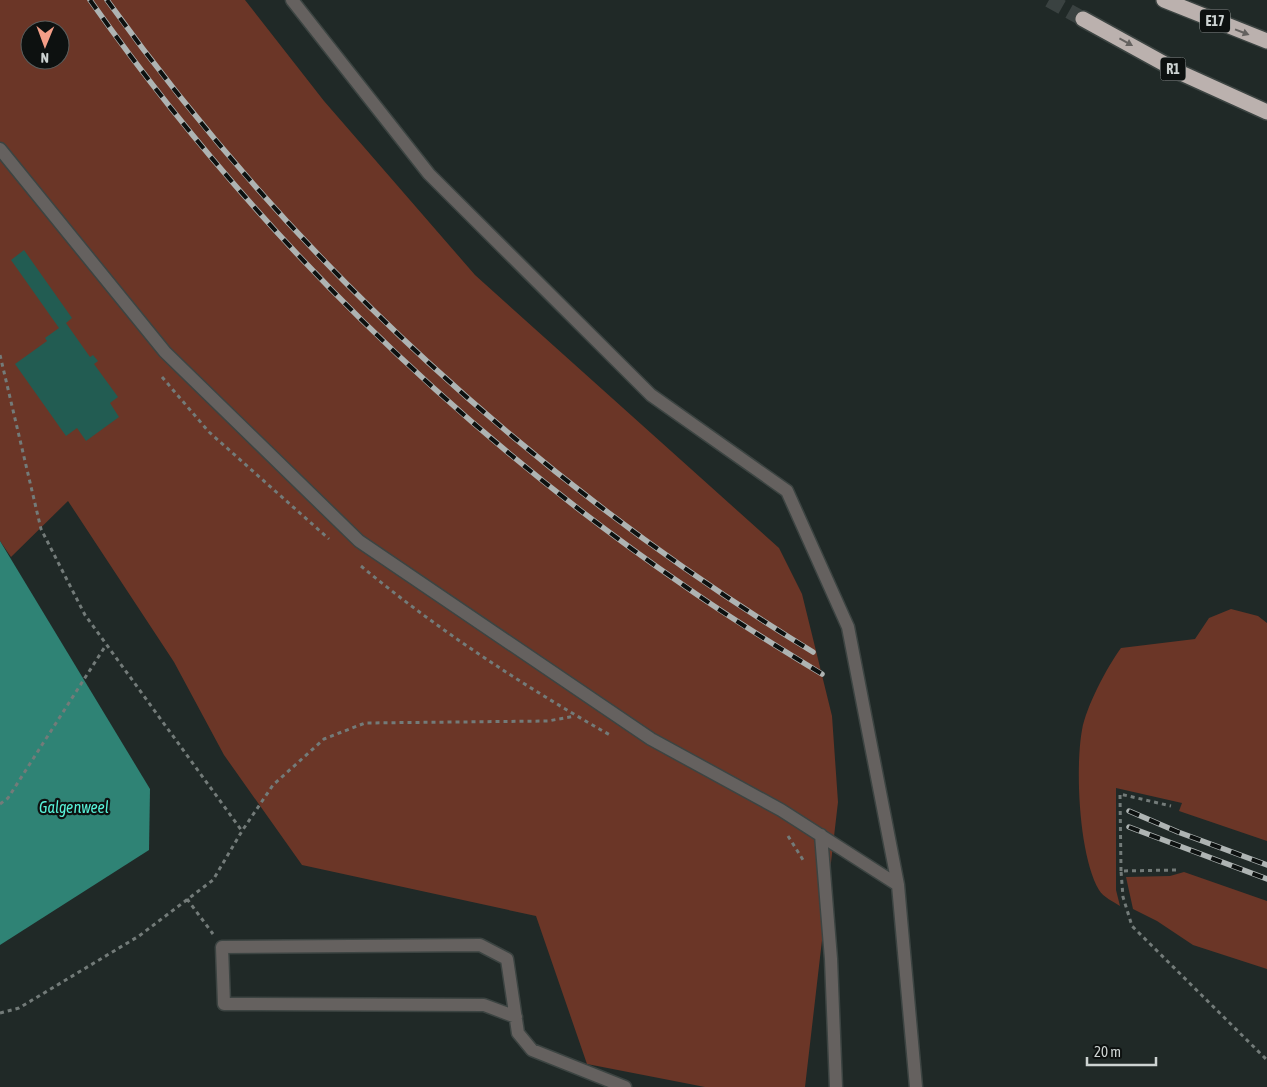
<svg xmlns="http://www.w3.org/2000/svg" width="1267" height="1087" font-family="'Asap Condensed',sans-serif">
<rect width="100%" height="100%" fill="#202927"/>
<!-- green -->
<path fill="#6b3627" fill-rule="evenodd" d="M 0,0 L 245,0 L 324,101 L 475,275 L 779,548 L 802,594 L 832,716 L 838,802 L 805,1087 L 705,1087 L 587,1064 L 536,916 L 302,865 L 224,755 L 174,662 L 68,501 L 11,557 L 0,541 ZM 30,30 L 60,30 L 60,60 L 30,60 Z
M 1231,609 L 1258,616 L 1267,623 L 1267,841 L 1179,811 L 1182,803 L 1116,788 L 1116,890 L 1120,906 C 1114,902 1103,897 1099,890 C 1079,856 1075,769 1082,730 C 1086,707 1107,667 1121,648 L 1195,639 L 1209,618 Z
M 1184,872 L 1267,901 L 1267,969 L 1193,945 L 1157,921 L 1133,909 L 1126,877 L 1170,876 Z"/>
<!-- water -->
<path fill="#2f8375" d="M 0,541 L 150,789 L 149,850 L 0,945 Z"/>
<!-- building -->
<path fill="#225c52" d="M 24,250 L 72,318 L 66,323 L 90,357 L 93,355 L 98,361 L 94,364 L 118,397 L 110,403 L 119,417 L 86,441 L 77,428 L 66,436 L 15,364 L 47,341 L 45,338 L 59,328 L 11,260 Z"/>
<g fill="none" stroke-linecap="round" stroke-linejoin="round">
<!-- highway-tunnel -->
<path stroke="#3a4241" stroke-width="15" stroke-dasharray="15 8" stroke-linecap="butt" d="M 1049,0 L 1083,19"/>
<!-- minor casing -->
<g stroke="#3c4442" stroke-width="15">
<path id="minor" d="M 292,0 L 429,174 L 651,395 L 787,491 L 848,627 L 898,885
M 0,149 L 165,352 L 359,541 L 651,739 L 781,810 L 898,885 L 916,1087
M 821,835 L 831,959 L 836,1087
M 516,1017 L 484,1005 L 224,1004 L 222,947 L 480,945 L 507,959 L 518,1033 L 532,1050 L 625,1087"/>
</g>
<!-- highway casing -->
<g stroke="#3c4442" stroke-width="18">
<path id="highway" d="M 1164,0 L 1267,41
M 1083,19 L 1181,73 L 1267,112"/>
</g>
<!-- path -->
<path stroke="#737b79" stroke-width="3" stroke-dasharray="4 4" stroke-linecap="butt" d="M 0,355 L 41,529 L 85,615 L 242,831
M 162,377 L 209,432 L 329,539
M 361,566 C 435,628 525,687 610,735
M 0,804 L 8,798 L 106,645
M 788,836 L 805,863
M 1176,870 L 1121,871 L 1123,897 L 1132,926 L 1267,1060
M 1121,871 L 1120,794 L 1171,806
M 187,899 L 213,934
M 0,1013 L 19,1008 L 139,936 L 213,880 L 242,831 L 273,785 L 324,739 L 365,723 L 548,721 L 575,716"/>
<!-- minor -->
<use href="#minor" stroke="#65615f" stroke-width="12"/>
<!-- highway -->
<use href="#highway" stroke="#bbb1ae" stroke-width="15"/>
<!-- rail casing -->
<g stroke="#aeb4b3" stroke-width="5.5">
<path id="rail" d="M 90,0 C 251,229 455,429 686,587 C 730,618 776,646 822,674
M 107,0 C 295,263 538,484 813,652
M 1129,811 L 1178,832 L 1267,865
M 1129,827 L 1267,879"/>
</g>
<!-- rail -->
<use href="#rail" stroke="#0d1110" stroke-width="4" stroke-dasharray="11" stroke-linecap="butt"/>
</g>
<!-- one-way arrows -->
<defs><path id="oneway-solid" d="M-6-.8H1V-3.2L6.5 0L1 3.2V.8H-6Z" transform="scale(1.25)"/></defs>
<g fill="#64615f">
<use href="#oneway-solid" transform="translate(1242 32) rotate(21)"/>
<use href="#oneway-solid" transform="translate(1126 42) rotate(29)"/>
</g>
<g text-anchor="middle" stroke-width="4.5" stroke-linejoin="round" paint-order="stroke">
<!-- shield labels -->
<g fill="#0d1110" stroke="#939998" stroke-width="1">
<rect x="1200" y="9.5" width="30" height="23" rx="4"/>
<rect x="1160.5" y="57.5" width="25" height="23" rx="4"/>
</g>
<g font-size="14" font-weight="bold" fill="#cdd3d2">
<text x="1215" y="26">E17</text>
<text x="1173" y="74">R1</text>
</g>
<!-- water labels -->
<g font-size="16" font-style="italic" fill="#58f2d9" stroke="#0d1110">
<text x="74" y="813">Galgenweel</text>
</g>
</g>
<!-- north arrow -->
<g transform="translate(45 45) rotate(181)"><circle r="24" fill="#0d1110" stroke="#5a5f5e"/>
<path d="M0-4L9 19L0 12L-9 19Z" fill="#f49e87"/>
<text y="-8" font-size="14" font-weight="bold" text-anchor="middle" fill="#cdd3d2">N</text>
</g>
<!-- scale -->
<path d="M1087 1057v8h69v-8" fill="none" stroke="#cdd3d2" stroke-width="2.5"/>
<text x="1094" y="1057" font-size="15" fill="#cdd3d2" stroke="#0d1110" stroke-width="4" paint-order="stroke">20 m</text>
</svg>
